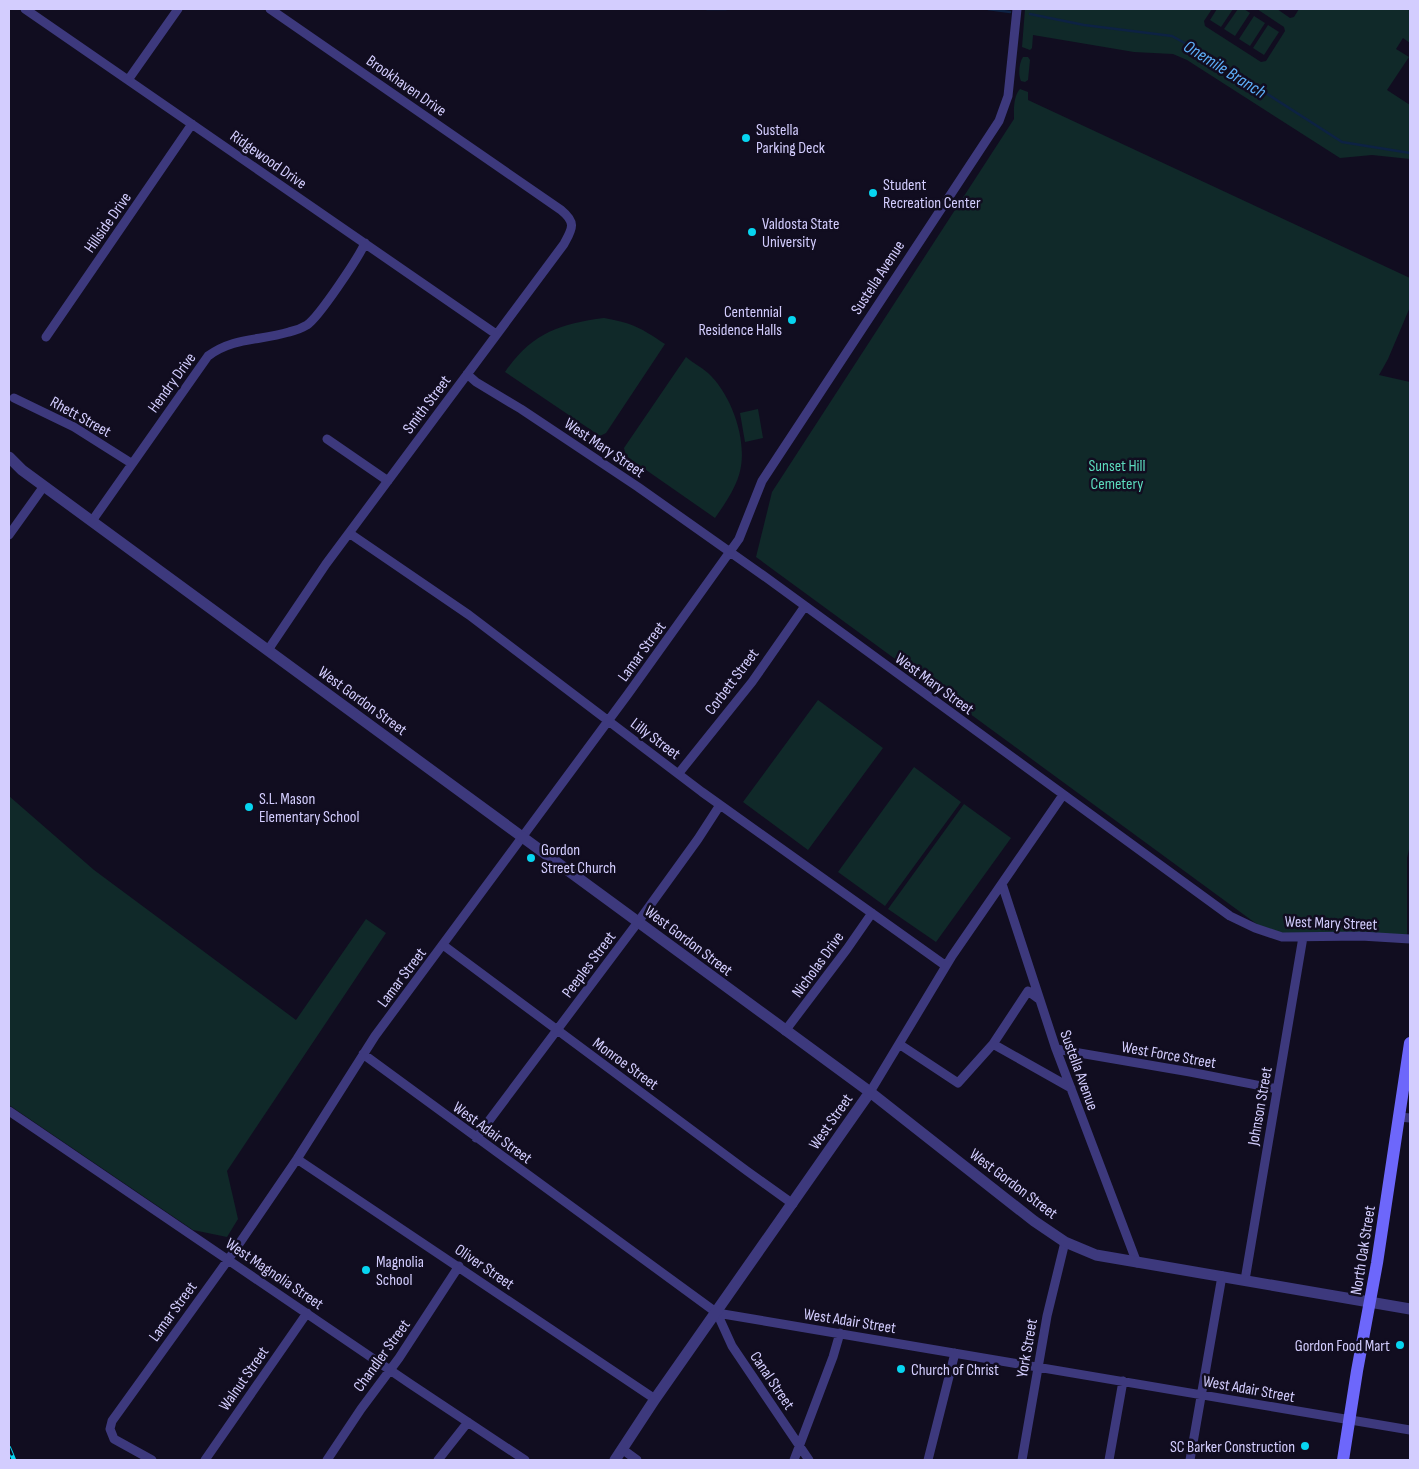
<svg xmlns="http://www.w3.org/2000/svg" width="1419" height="1469" font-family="'Sofia Sans Condensed',sans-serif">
<rect width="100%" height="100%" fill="#110d20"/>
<!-- green -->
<path fill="#102929" d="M 1025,9 L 1212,9 L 1204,21 L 1205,26 L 1261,62 L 1266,61 L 1285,31 L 1284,27 L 1257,9 L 1277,9 L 1290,18 L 1294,17 L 1299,9 L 1410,9 L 1410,43 L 1403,38 L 1396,49 L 1409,57 L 1387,90 L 1410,105 L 1410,159 L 1372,155 L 1340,158 L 1187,60 L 1173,54 L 1134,52 L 1033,35 L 1032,48 L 1030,50 L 1022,47 Z
M 1217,9 L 1233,9 L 1221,27 L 1210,20 Z
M 1238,9 L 1244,9 L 1250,13 L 1235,36 L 1224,29 Z
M 1254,16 L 1265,23 L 1250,46 L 1239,39 Z
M 1268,25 L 1279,32 L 1264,55 L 1253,48 Z
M 1023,57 L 1028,57 L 1030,60 L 1028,80 L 1025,82 L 1021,81 C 1018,75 1019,63 1023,57 Z
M 1020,89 L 1028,92 L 1028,100 L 1410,278 L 1410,307 L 1388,359 L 1379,375 L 1410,382 L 1410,845 L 1407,858 L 1407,937 L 1282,933 L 1258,925 L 756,557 L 772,492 L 1014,119 C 1014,110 1013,97 1020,89 Z
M 604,318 C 633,323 641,328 665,344 L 606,433 L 600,436 L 505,372 C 532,333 559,324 604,318 Z
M 686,357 C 693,363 701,367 708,373 C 732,395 749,443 739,475 C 734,491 724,505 715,518 L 626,456 L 624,448 L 626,445 Z
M 758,409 L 763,438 L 745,442 L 740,413 Z
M 818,700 L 883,748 L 808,850 L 743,802 Z
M 914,767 L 961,802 L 885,906 L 838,872 Z
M 9,796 L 94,870 L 296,1020 L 366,919 L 386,933 L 227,1171 L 238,1219 L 227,1237 L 193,1230 L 9,1105 Z
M 964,804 L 1011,838 L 936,942 L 888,909 Z"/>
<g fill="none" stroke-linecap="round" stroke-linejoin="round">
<!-- stream -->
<path stroke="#0d2243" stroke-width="2.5" d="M 707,9 L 726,9
M 988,9 L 1010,12
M 1030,14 L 1084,25 L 1172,36 L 1208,56 L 1342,142 L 1410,153"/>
<!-- minor -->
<path stroke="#3d397d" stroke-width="9" d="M 25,9 L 496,334
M 128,80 L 178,9
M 46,337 L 192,124
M 467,374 L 476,382 L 521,409 L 638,487 L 764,576 L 1230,916 L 1255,928 L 1282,937 L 1361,936 L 1410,939
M 14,398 L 74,427 L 131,463
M 327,439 L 388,481
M 92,521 L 208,356 C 234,337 259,341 289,332 C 294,331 302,328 307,325 C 319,317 359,257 365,243
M 349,533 L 469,615 L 702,792 L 946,966
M 9,535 L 44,486
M 268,650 L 326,564 L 564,244 C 572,229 577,223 561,210 L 270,9
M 679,773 L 752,682 L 805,606
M 1002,884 L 1056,1049 L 1137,1263
M 443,945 L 747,1171 L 793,1204
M 785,1031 L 847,949 L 872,913
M 899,1044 L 958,1083 L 993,1044 L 1028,991 L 1039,999
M 993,1044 L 1071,1088
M 1056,1049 L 1190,1072 L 1277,1089
M 363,1054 L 717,1313 L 1410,1430
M 870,1092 L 952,956 L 1063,795
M 9,1111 L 412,1385 L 525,1460
M 1399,1117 L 1410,1118
M 476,1138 L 638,922 L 698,839 L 720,805
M 297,1159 L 655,1399
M 1245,1280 L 1303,937
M 717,1313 L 732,1346 L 809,1460
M 622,1449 L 637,1460
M 152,1460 L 114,1439 L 110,1429 L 112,1421 L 228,1260 L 297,1159 L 375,1036 L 628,694 L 739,539 L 762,481 L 999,121 L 1008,96 L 1017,9
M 205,1460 L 307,1313
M 327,1460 L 361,1409 L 399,1358 L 459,1266
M 438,1460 L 468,1422
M 794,1460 L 833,1357 L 840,1333
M 928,1460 L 955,1353
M 1022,1460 L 1047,1316 L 1065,1242
M 1109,1460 L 1123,1381
M 1190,1460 L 1222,1276"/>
<!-- tertiary -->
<path stroke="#3d397d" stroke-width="11" d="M 9,457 L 22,470 L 870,1092 L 1034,1221 L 1065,1242 L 1096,1255 L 1410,1309
M 615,1460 L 655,1399 L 870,1092"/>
<!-- secondary -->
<path stroke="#6d67fb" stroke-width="12" d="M 1343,1460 L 1357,1371 L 1377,1263 L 1410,1043"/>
<!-- rail casing -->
<g stroke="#07d5f0" stroke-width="4.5">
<path id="rail" d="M 9,1448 L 14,1460"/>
</g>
<!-- rail -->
<use href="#rail" stroke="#110d20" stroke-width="2.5" stroke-dasharray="8" stroke-linecap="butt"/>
</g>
<!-- markers -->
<g fill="#07d5f0" stroke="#110d20" stroke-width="2">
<circle cx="746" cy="138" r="5"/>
<circle cx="873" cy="193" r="5"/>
<circle cx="752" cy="232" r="5"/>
<circle cx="792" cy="320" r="5"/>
<circle cx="249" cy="807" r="5"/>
<circle cx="531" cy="858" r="5"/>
<circle cx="366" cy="1270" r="5"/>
<circle cx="1400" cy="1345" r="5"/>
<circle cx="901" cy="1369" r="5"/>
<circle cx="1305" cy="1446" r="5"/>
</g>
<g text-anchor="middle" stroke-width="5" stroke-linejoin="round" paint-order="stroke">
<!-- street labels -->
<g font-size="16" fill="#d3cdfe" stroke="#110d20">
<text transform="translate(407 85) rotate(35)" y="6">Brookhaven Drive</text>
<text transform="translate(269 159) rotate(35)" y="6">Ridgewood Drive</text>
<text transform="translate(107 222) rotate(-55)" y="6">Hillside Drive</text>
<text transform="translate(877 277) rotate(-57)" y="6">Sustella Avenue</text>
<text transform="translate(171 382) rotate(-54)" y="6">Hendry Drive</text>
<text transform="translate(426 404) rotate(-53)" y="6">Smith Street</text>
<text transform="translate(81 416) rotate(29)" y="6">Rhett Street</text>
<text transform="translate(605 447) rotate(34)" y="6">West Mary Street</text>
<text transform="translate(641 651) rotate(-54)" y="6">Lamar Street</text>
<text transform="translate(731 681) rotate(-53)" y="6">Corbett Street</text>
<text transform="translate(935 683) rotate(36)" y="6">West Mary Street</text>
<text transform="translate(363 700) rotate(36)" y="6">West Gordon Street</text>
<text transform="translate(656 738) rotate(37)" y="6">Lilly Street</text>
<text transform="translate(1331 922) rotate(2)" y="6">West Mary Street</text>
<text transform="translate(689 940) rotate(37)" y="6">West Gordon Street</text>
<text transform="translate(588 964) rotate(-53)" y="6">Peeples Street</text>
<text transform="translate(817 964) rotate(-54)" y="6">Nicholas Drive</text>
<text transform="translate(401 977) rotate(-53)" y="6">Lamar Street</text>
<text transform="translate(1169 1054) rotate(10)" y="6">West Force Street</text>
<text transform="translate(626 1063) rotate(36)" y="6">Monroe Street</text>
<text transform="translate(1080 1070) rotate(70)" y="6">Sustella Avenue</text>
<text transform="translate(1259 1106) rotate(-80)" y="6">Johnson Street</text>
<text transform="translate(830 1121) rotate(-55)" y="6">West Street</text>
<text transform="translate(493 1132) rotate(36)" y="6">West Adair Street</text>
<text transform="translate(1014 1183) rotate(37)" y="6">West Gordon Street</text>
<text transform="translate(1362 1250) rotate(-81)" y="6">North Oak Street</text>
<text transform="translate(485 1266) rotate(34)" y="6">Oliver Street</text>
<text transform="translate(275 1273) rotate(34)" y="6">West Magnolia Street</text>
<text transform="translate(172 1311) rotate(-54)" y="6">Lamar Street</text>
<text transform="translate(850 1320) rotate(9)" y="6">West Adair Street</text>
<text transform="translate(1026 1348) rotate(-80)" y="6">York Street</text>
<text transform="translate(381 1355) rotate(-54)" y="6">Chandler Street</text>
<text transform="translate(243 1378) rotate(-55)" y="6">Walnut Street</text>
<text transform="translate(773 1380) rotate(56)" y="6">Canal Street</text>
<text transform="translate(1249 1388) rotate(10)" y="6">West Adair Street</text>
</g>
<!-- poi labels -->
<g font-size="16" fill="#d3cdfe" stroke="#110d20" text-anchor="start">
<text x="756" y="135">Sustella<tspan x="756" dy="18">Parking Deck</tspan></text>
<text x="883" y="190">Student<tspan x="883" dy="18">Recreation Center</tspan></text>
<text x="762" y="229">Valdosta State<tspan x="762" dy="18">University</tspan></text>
<text x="782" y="317" text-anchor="end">Centennial<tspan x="782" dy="18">Residence Halls</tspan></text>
<text x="259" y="804">S.L. Mason<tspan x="259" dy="18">Elementary School</tspan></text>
<text x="541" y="855">Gordon<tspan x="541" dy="18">Street Church</tspan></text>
<text x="376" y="1267">Magnolia<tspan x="376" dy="18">School</tspan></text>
<text x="1390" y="1351" text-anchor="end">Gordon Food Mart</text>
<text x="911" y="1375">Church of Christ</text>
<text x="1295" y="1452" text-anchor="end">SC Barker Construction</text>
</g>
<!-- park labels -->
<g font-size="16" fill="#5cdbbd" stroke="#110d20">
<text x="1117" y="471">Sunset Hill<tspan x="1117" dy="18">Cemetery</tspan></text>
</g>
<!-- water labels -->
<g font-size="18" font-style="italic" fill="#5eb0fa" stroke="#110d20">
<text transform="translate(1225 69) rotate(32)" y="6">Onemile Branch</text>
</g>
</g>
<!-- border -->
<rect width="1419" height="1469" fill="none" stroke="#d3cdfe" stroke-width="20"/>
</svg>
